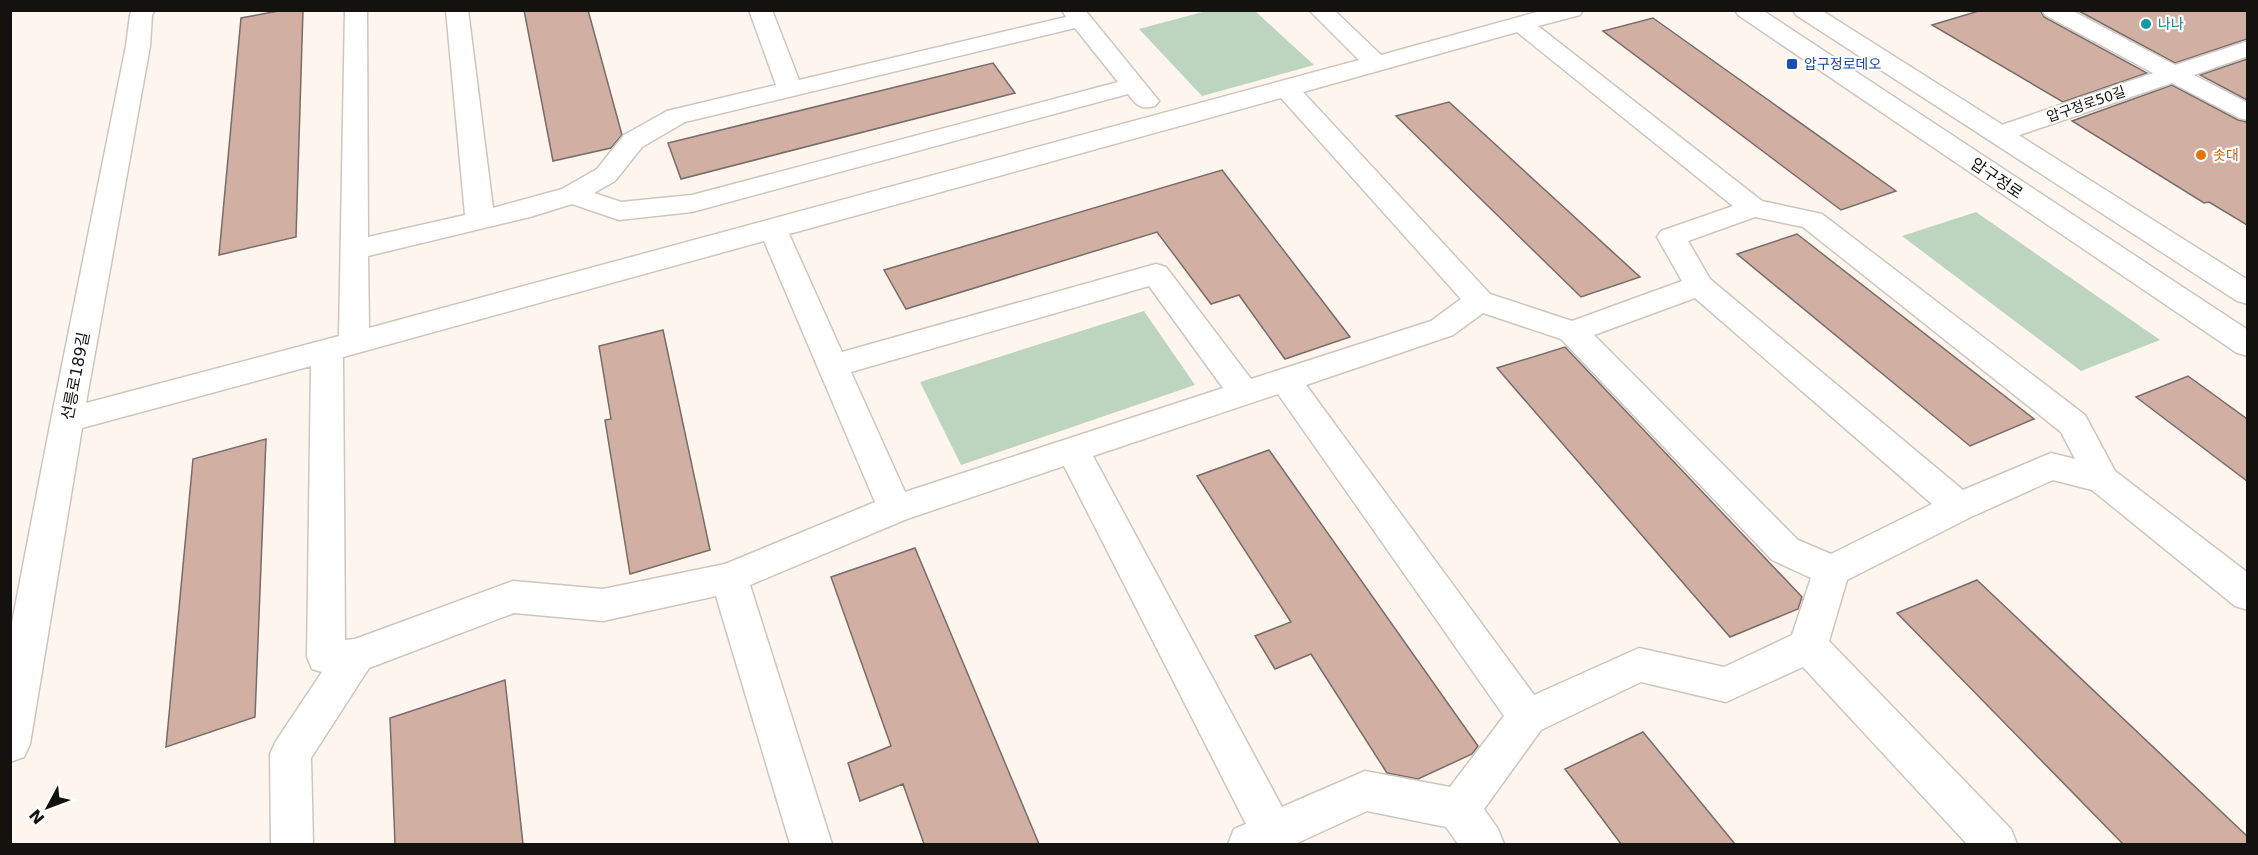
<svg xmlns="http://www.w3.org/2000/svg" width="2258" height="855" font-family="'DejaVu Sans','Noto Sans KR',sans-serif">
<rect width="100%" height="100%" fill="#fef6ee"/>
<!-- green -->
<path fill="#bdd4be" d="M 1210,10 L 1255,11 L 1314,65 L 1202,96 L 1139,29 Z
M 1976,212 L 2160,340 L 2081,371 L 1902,236 Z
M 1144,311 L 1195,385 L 961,465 L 920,382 Z"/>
<!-- building -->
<path fill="#d1afa3" stroke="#776c69" stroke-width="1.5" d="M 284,10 L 303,10 L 296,237 L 219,255 L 241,18 Z
M 524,10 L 588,10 L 622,135 L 611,148 L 553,161 Z
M 1982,10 L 2040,10 L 2044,17 L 2147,73 L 2063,102 L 1932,25 Z
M 2077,10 L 2247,10 L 2247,39 L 2175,63 Z
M 1653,18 L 1896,191 L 1841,210 L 1603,31 Z
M 2247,59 L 2247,100 L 2200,75 Z
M 993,63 L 1015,93 L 681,179 L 668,143 Z
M 2172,85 L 2238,120 L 2247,122 L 2247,225 L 2209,202 L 2204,203 L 2072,121 Z
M 1449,102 L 1640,277 L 1581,297 L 1396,116 Z
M 1222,170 L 1350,337 L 1285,359 L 1239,295 L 1211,304 L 1157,232 L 906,309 L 884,270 Z
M 1797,234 L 2034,419 L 1970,446 L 1737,254 Z
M 663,330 L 710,550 L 630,574 L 605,420 L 611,419 L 599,346 Z
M 1565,347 L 1802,597 L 1798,609 L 1730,637 L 1497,368 Z
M 2188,376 L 2247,419 L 2247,481 L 2136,397 Z
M 266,439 L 255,717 L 166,747 L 193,459 Z
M 1269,450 L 1478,746 L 1472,754 L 1418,779 L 1387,773 L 1311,654 L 1275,669 L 1255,636 L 1291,622 L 1197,476 Z
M 915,548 L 1039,844 L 924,844 L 903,784 L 860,801 L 848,763 L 891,746 L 831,577 Z
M 1977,580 L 2247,836 L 2247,844 L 2123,844 L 1897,613 Z
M 505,680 L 523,844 L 395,844 L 390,718 Z
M 1643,732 L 1735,844 L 1621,844 L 1565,769 Z"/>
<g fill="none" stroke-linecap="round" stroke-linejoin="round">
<!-- minor casing -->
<g stroke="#cdc6be" stroke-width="3">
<path id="minor" d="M 132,10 L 155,10 L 152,15 L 150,46 L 86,403 L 339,336 L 345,10 L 367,10 L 368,237 L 465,215 L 446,10 L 468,10 L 493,208 L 562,189 L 597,169 L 624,135 L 667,111 L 776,85 L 749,10 L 772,10 L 799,80 L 1066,17 L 1062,10 L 1085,10 L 1159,101 L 1155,106 C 1141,110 1136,105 1128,94 L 692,212 L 619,220 L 572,204 L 530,217 L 368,256 L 369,328 L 1359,60 L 1309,10 L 1334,10 L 1381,55 L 1544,10 L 1583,10 L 1580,15 L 1538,26 L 1762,201 L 1822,214 L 2085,415 L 2115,471 L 2248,573 L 2248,610 L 2235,606 L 2092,490 L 2053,480 L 1971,517 L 1847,580 L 1829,641 L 2011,829 L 2017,844 L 1967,844 L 1803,667 L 1726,702 L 1641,682 L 1541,730 L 1484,809 L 1498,829 L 1504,844 L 1458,844 L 1446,827 L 1367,811 L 1295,844 L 1228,844 L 1234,829 L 1246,824 L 1064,466 L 907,519 L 750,585 L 832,844 L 790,844 L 716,596 L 603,621 L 514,613 L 369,668 L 311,758 L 313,844 L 271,844 L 270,754 L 276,741 L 322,672 L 312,669 L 307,657 L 311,366 L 82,428 L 30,744 L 24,757 L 10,762 L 10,633 L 51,420 L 126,46 L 130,15 ZM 1075,28 L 1118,82 L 692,195 L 621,202 L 594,193 L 615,181 L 642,147 L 685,122 ZM 1517,32 L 1733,206 L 1661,231 L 1657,237 L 1682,281 L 1572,321 L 1490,294 L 1303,92 ZM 1281,98 L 1461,299 L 1431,321 L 1251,379 L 1166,267 L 1156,264 L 842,352 L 789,234 ZM 1755,217 L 1803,227 L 2061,432 L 2075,459 L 2051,453 L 1963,490 L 1710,279 L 1688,241 ZM 764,241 L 875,502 L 725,564 L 603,589 L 513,581 L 355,639 L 345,640 L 343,357 ZM 1149,286 L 1223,388 L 905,492 L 851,372 ZM 1695,298 L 1932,504 L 1831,554 L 1798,540 L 1594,335 ZM 1483,313 L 1561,339 L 1772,560 L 1811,578 L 1792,635 L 1724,667 L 1639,648 L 1534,695 L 1306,385 L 1453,335 ZM 1278,394 L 1504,716 L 1450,787 L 1365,771 L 1282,807 L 1093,456 Z
M 2042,10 L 2071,10 L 2175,65 L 2248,41 L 2248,56 L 2194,75 L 2248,103 L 2248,120 L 2239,118 L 2172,83 L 2008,139 L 1999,142 L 1990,139 L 1986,134 L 1990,129 L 2153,73 L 2045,15 Z"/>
</g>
<!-- major casing -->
<g stroke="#cdc6be" stroke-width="3">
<path id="major" d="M 1735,10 L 1762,10 L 2248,330 L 2248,356 L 2237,353 L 1738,15 Z
M 1793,10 L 1821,10 L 2248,280 L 2248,304 L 2237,301 L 1796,15 Z"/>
</g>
<!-- minor -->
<use href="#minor" fill="#fff" fill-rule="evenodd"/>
<!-- major -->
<use href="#major" fill="#fff" fill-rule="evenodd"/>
</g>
<!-- markers -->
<circle fill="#0f9aa8" stroke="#fff" stroke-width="2" cx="2146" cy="24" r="6"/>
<rect fill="#1a4fb4" stroke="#fff" stroke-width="2" x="1786" y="58" width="12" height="12" rx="3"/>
<circle fill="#e8710a" stroke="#fff" stroke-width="2" cx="2201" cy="155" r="6"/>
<g text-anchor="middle" stroke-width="4.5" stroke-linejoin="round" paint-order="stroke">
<!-- far-culture labels -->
<g font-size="14" fill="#0d838f" stroke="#fff" text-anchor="start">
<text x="2158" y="29">나나</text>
</g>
<!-- far-transit labels -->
<g font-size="14" fill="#164399" stroke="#fff" text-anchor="start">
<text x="1804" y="69">압구정로데오</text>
</g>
<!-- far-street labels -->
<g font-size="14" fill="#14120f" stroke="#fff">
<text transform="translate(2086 104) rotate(-19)" y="5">압구정로50길</text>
</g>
<!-- far-food labels -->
<g font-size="14" fill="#c56008" stroke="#fff" text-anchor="start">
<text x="2213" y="160">솟대</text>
</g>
<!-- street labels -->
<g font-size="16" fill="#14120f" stroke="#fff">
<text transform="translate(1997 178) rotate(34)" y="6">압구정로</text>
<text transform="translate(75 376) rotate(-79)" y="6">선릉로189길</text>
</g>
</g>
<!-- border -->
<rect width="2258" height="855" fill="none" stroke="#14120f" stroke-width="24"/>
<!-- north arrow -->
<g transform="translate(48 807) rotate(229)" stroke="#ffffff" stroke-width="4.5" paint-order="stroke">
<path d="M0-4.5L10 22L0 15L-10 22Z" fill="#14120f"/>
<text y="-9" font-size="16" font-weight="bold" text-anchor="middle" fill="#14120f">N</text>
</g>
</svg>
